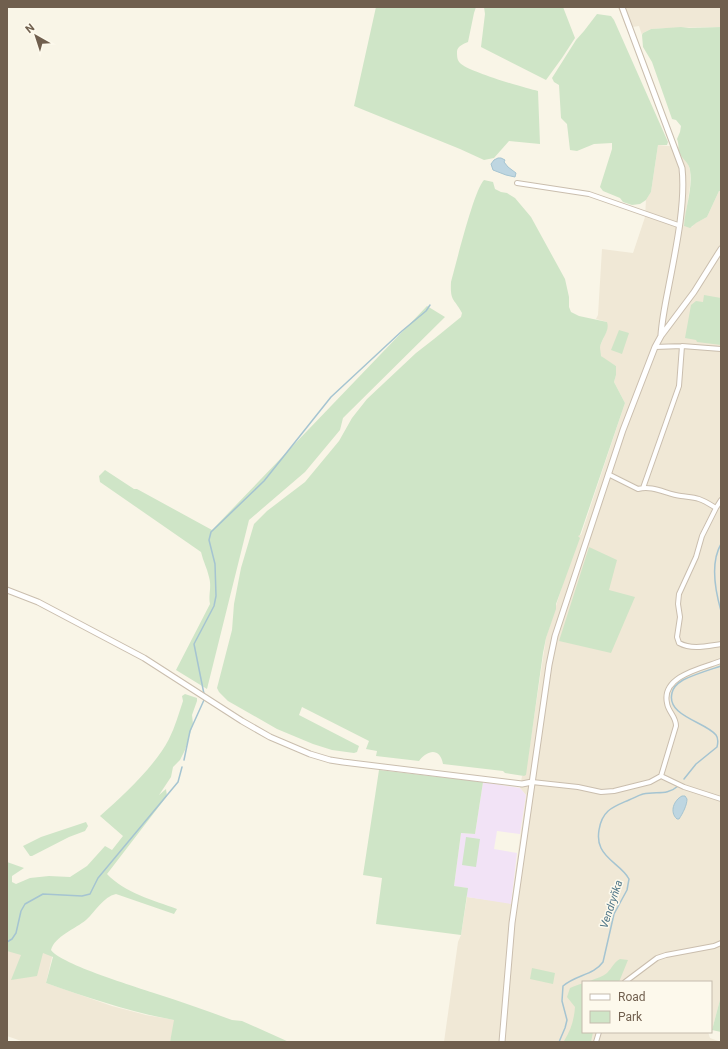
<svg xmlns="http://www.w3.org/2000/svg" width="728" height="1049" font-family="Roboto,sans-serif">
<rect width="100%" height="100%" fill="#f9f5e7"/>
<!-- residential -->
<path fill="#f0e8d6" d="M 618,7 L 721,7 L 721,27 L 666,28 L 651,29 L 643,33 L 642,35 L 639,26 L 626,28 Z
M 658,145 L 679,147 L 681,155 L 688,164 L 690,170 L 690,186 L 684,226 L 692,227 L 695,223 L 707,217 L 719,191 L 721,191 L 721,996 L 712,1030 L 711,1030 L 711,982 L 583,982 L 583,1032 L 708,1032 L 710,1038 L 721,1042 L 444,1042 L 458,942 L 461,935 L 467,897 L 511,903 L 526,795 L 520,788 L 522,776 L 524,776 L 527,764 L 546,638 L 578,535 L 581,535 L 625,403 L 614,382 L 616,375 L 616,366 L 604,359 L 601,356 L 600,351 L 600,346 L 607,330 L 607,322 L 596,319 L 598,315 L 602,249 L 633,253 L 645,217 L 646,200 L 651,192 Z
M 7,941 L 53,953 L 46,983 L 112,1006 L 146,1015 L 175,1020 L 170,1042 L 24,1042 L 7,1036 Z"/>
<!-- education -->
<path fill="#f2e3f6" d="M 483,782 L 520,788 L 526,795 L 520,834 L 497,831 L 494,849 L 517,853 L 511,904 L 467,897 L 467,888 L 454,886 L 461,833 L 475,834 Z"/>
<!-- green -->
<path fill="#cfe5c7" d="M 376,7 L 476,7 L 474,13 L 468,42 C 463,44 458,46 457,51 C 457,56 457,60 460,63 C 467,71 524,88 538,91 L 540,144 L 509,141 L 494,158 L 484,160 L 460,149 L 354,106 Z
M 484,7 L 563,7 L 575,38 L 562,58 L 546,80 L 481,47 L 485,14 Z
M 597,14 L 611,16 L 614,20 L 668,142 L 667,145 L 658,145 L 651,192 L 646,200 L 640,204 L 632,205 L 623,202 L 620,198 L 603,191 L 600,187 L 612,149 L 612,143 L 594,144 L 577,151 L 570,150 L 567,124 L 561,118 L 559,85 L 554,82 L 552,78 L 576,40 L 584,31 Z
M 681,27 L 689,28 L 721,27 L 721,191 L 719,191 L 707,217 L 696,223 L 690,228 L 684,226 C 685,208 693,189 690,170 C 689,162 681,159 679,151 C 678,147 679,144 677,139 L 680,132 L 681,126 L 676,120 L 672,119 L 671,116 L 652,62 L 643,47 L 642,35 L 643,33 L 651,29 Z
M 484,180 L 493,182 L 495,189 L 501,192 L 507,193 L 515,198 L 531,217 L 565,279 L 569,297 L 569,307 L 571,312 L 579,316 L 607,322 C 610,331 602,338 600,347 C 600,350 601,353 601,356 L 616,366 L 616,375 L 614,382 L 625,403 L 580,535 L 578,536 L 580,538 L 556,604 L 556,609 L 546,638 L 543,653 L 526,775 L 524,776 L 505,773 L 503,771 L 443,764 C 440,747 427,750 419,761 L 376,756 L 377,751 L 366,749 L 369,741 L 302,707 L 299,715 L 359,746 L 357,752 L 354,753 L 332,750 L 313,744 L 277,729 L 228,701 L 219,692 L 217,688 L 232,630 L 234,604 L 241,568 L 254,524 L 267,511 L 305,482 L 339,441 L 352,418 L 367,399 L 416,353 L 434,339 L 461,317 L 462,313 C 454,298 450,302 451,282 C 456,264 474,190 484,180 Z
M 704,295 L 721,298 L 721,345 L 697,342 L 696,340 L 685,338 L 691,305 L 696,301 L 703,302 Z
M 427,306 L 445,317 L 343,418 L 340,430 L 305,472 L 249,520 L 207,689 L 176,670 L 210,604 C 208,595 212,587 209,577 C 207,568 203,561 201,552 L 100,482 L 99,476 L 105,470 L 134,489 L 137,489 L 212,530 Z
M 619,330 L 629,333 L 622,354 L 611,350 Z
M 589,547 L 617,560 L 609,590 L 635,597 L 611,653 L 559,641 Z
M 185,694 L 197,698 L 197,701 L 192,715 L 193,724 L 185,750 L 180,760 L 173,767 L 171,777 L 159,795 L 166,789 L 167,796 L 107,874 C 125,893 153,900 177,909 L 174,914 L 116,894 C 103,897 96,911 86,920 C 75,929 55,936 51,950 C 62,965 137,987 157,994 C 183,1002 207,1011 232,1020 L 242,1021 L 289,1042 L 170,1042 L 174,1020 C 130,1012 89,998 46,983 L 53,957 L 43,953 L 37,976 L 11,980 L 21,955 L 7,951 L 7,862 L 24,868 L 12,876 L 12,882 L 16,884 L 30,878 L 49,876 L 70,877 L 87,866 L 105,846 L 112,850 L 123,836 L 100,816 C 123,796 155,766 169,739 C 175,727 179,713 183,701 L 182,696 Z
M 379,770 L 483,782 L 475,834 L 461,833 L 454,886 L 468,888 L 461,935 L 376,924 L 382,878 L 363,875 Z
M 86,822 L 88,826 L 85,831 L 69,837 L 32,856 L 30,856 L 23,846 L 41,837 Z
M 466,837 L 480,839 L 476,867 L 462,865 Z
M 620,959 L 628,960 L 619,982 L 583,982 L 583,1032 L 593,1032 L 591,1042 L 564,1041 C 571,1030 574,1020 575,1007 L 567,997 L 570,988 C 580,983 600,979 607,973 C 612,968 614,962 620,959 Z
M 532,968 L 555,973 L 553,984 L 530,979 Z
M 721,996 L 721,1032 L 712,1030 Z"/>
<!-- water -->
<path fill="#bed6e1" stroke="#a5c4d1" d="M 498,158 L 501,158 L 505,160 L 504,162 L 508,167 L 516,173 L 515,177 L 506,175 L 493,170 L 491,164 L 494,160 Z
M 682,796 L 685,796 L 687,799 C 687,805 683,813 679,819 L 677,819 C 669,812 674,800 682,796 Z"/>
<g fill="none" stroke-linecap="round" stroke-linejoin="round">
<!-- stream -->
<path stroke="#a5c4d1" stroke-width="1.5" d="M 721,544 C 710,563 715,590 721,611
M 204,694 L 194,644 L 214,606 L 216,596 L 215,564 L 209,540 L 211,532 L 264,481 L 331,397 L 402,331 L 426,311 L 430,305
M 184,760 L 190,731 L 204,700
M 684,779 L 696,764 L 717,747 C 718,743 719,739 716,735 C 706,722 666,716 672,693 C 673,687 678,683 683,680 C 695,674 709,670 721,666
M 7,942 L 12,939 L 16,933 L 21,911 L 25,904 L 43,894 L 82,896 L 90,894 L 98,878 L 178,782 L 182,767
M 559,1042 L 565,1028 L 567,1020 L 562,1001 L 563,986 C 575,975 594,975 603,962 L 614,914 L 627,890 L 629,879 C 623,867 607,861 601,848 C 598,842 598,836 599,830 C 602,810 613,807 629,800 C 634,798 639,795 643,794 C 657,791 667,796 678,786"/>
<!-- minor casing -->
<g stroke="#cabeae" stroke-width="6">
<path id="minor" d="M 517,183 L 589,194 L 678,225
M 655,347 L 682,346 L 721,349
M 608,474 L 638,489 C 653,485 666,494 681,496 C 687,497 693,497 699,499 C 705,501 711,505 716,508 L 702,536 L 696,557 L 679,594 L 678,604 L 680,617 L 677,637 L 679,643 C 692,650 707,646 721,644
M 643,488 L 679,386 L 682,346
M 716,508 L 721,500
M 661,776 L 676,726 C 676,716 668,712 667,703 C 661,676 702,668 721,661
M 532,782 L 578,787 L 601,792 L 614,791 L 650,782 L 661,776 L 684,787 L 721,799
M 625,982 L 657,958 L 666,955 L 714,946 L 721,943
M 596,1042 L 599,1032"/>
</g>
<!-- tertiary casing -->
<g stroke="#cabeae" stroke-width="7">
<path id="tertiary" d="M 622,7 L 682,168 C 686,204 675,253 668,290 C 665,305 662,320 661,335
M 7,590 L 38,602 L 144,658 L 242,721 L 270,737 L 310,754 L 330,760 L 343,762 L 522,784 L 532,782
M 502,1042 L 512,923 L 549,665 L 555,636 L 623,430 L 655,347 L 661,336 L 694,292 L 721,249"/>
</g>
<!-- minor -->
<use href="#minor" stroke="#fff" stroke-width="4"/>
<!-- tertiary -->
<use href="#tertiary" stroke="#fff" stroke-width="5"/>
</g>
<g text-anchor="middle" stroke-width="3" stroke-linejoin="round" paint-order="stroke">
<!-- water labels -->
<g font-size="11" font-style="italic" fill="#4e7587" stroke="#fdf9ec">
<text transform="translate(611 904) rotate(-72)" y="4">Vendryňka</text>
</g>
</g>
<!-- border -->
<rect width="728" height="1049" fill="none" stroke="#705f4e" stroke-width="16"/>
<!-- legend -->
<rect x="582" y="981" width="130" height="52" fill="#fdf9ec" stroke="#c5bbad"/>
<rect x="590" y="994" width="20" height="6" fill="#ffffff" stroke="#c5bbad"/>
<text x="618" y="1001" font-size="12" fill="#705f4e">Road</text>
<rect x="590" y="1011" width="20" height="12" fill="#cfe5c7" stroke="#c5bbad"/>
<text x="618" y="1021" font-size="12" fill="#705f4e">Park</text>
<!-- north arrow -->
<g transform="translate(36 36) rotate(321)" stroke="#fdf9ec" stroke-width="3" paint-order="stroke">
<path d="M0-3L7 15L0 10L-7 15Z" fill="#705f4e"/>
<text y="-6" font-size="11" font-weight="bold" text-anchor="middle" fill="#705f4e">N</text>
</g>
</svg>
